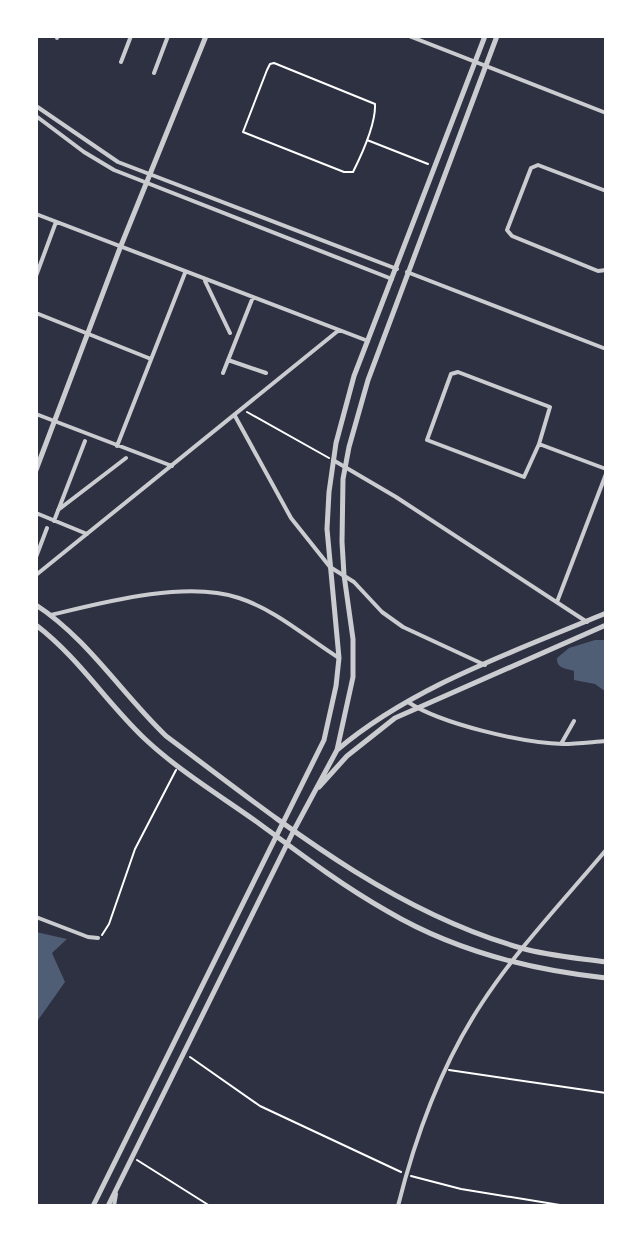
<svg xmlns="http://www.w3.org/2000/svg" width="642" height="1242" font-family="Helvetica,sans-serif">
<rect width="100%" height="100%" fill="#2d3142"/>
<!-- water -->
<path fill="#4f5d75" d="M 595,640 L 606,640 L 606,692 L 595,684 L 574,680 L 574,671 C 565,668 556,668 557,658 L 569,648 Z
M 36,932 L 67,939 L 52,953 L 65,982 L 36,1023 Z"/>
<g fill="none" stroke-linecap="round" stroke-linejoin="round">
<!-- path -->
<path stroke="#fff" stroke-width="2" d="M 274,63 L 375,104 C 376,124 362,154 353,172 L 344,172 L 243,132 L 267,70 L 270,64 Z
M 367,140 L 428,164
M 247,412 L 329,458
M 102,935 L 109,924 L 135,849 L 176,770
M 190,1057 L 260,1106 L 401,1172
M 449,1070 L 606,1093
M 137,1160 L 210,1206
M 411,1176 L 461,1189 L 566,1206"/>
<!-- minor -->
<path stroke="#caccd0" stroke-width="4" d="M 409,36 L 606,113
M 57,38 L 57,36
M 121,62 L 131,36
M 154,73 L 168,36
M 36,106 L 118,162 L 397,269
M 36,116 L 84,152 L 114,170 L 392,279
M 606,191 L 538,165 L 531,168 L 507,230 L 512,236 L 598,271 L 606,270
M 36,214 L 368,341
M 407,272 L 606,349
M 36,276 L 56,222
M 205,281 L 230,333
M 36,313 L 151,359
M 228,360 L 266,373
M 458,372 L 550,407 L 539,444 L 524,477 L 427,440 L 451,374 Z
M 223,373 L 253,297
M 36,414 L 172,466
M 235,416 L 291,518 L 330,567 L 354,582 L 382,612 L 403,627 L 485,665
M 539,444 L 606,469
M 117,446 L 185,273
M 333,460 L 396,497 L 587,622
M 58,510 L 126,458
M 36,513 L 87,534
M 54,521 L 85,441
M 36,557 L 47,528
M 36,575 L 339,330
M 557,602 L 606,474
M 51,615 C 104,602 187,580 239,598 C 276,610 307,638 339,658
M 408,702 C 441,724 523,743 563,744 C 577,744 592,742 606,741
M 561,744 L 574,721
M 36,917 L 88,937 L 98,938
M 114,1206 L 116,1194
M 398,1206 C 416,1134 441,1065 482,1003 C 518,948 564,900 606,850"/>
<!-- tertiary -->
<path stroke="#caccd0" stroke-width="5" d="M 36,470 L 120,248 L 206,36
M 36,605 C 87,638 122,694 166,736 C 276,818 387,910 521,948 C 549,956 578,958 606,962
M 36,625 C 80,659 105,701 145,739 C 178,770 219,795 257,822 C 299,853 341,885 387,911 C 453,950 530,970 606,978
M 337,750 C 414,685 514,652 606,613
M 319,787 L 347,756 L 395,718 L 606,625
M 93,1206 L 324,740 L 336,686 L 339,658 L 327,529 L 329,492 L 336,443 L 354,376 L 485,36
M 108,1206 L 294,830 L 337,750 L 353,677 L 353,639 L 344,575 L 342,542 L 343,479 L 349,447 L 368,380 L 497,36"/>
</g>
<!-- border -->
<rect width="642" height="1242" fill="none" stroke="#ffffff" stroke-width="76"/>
</svg>
